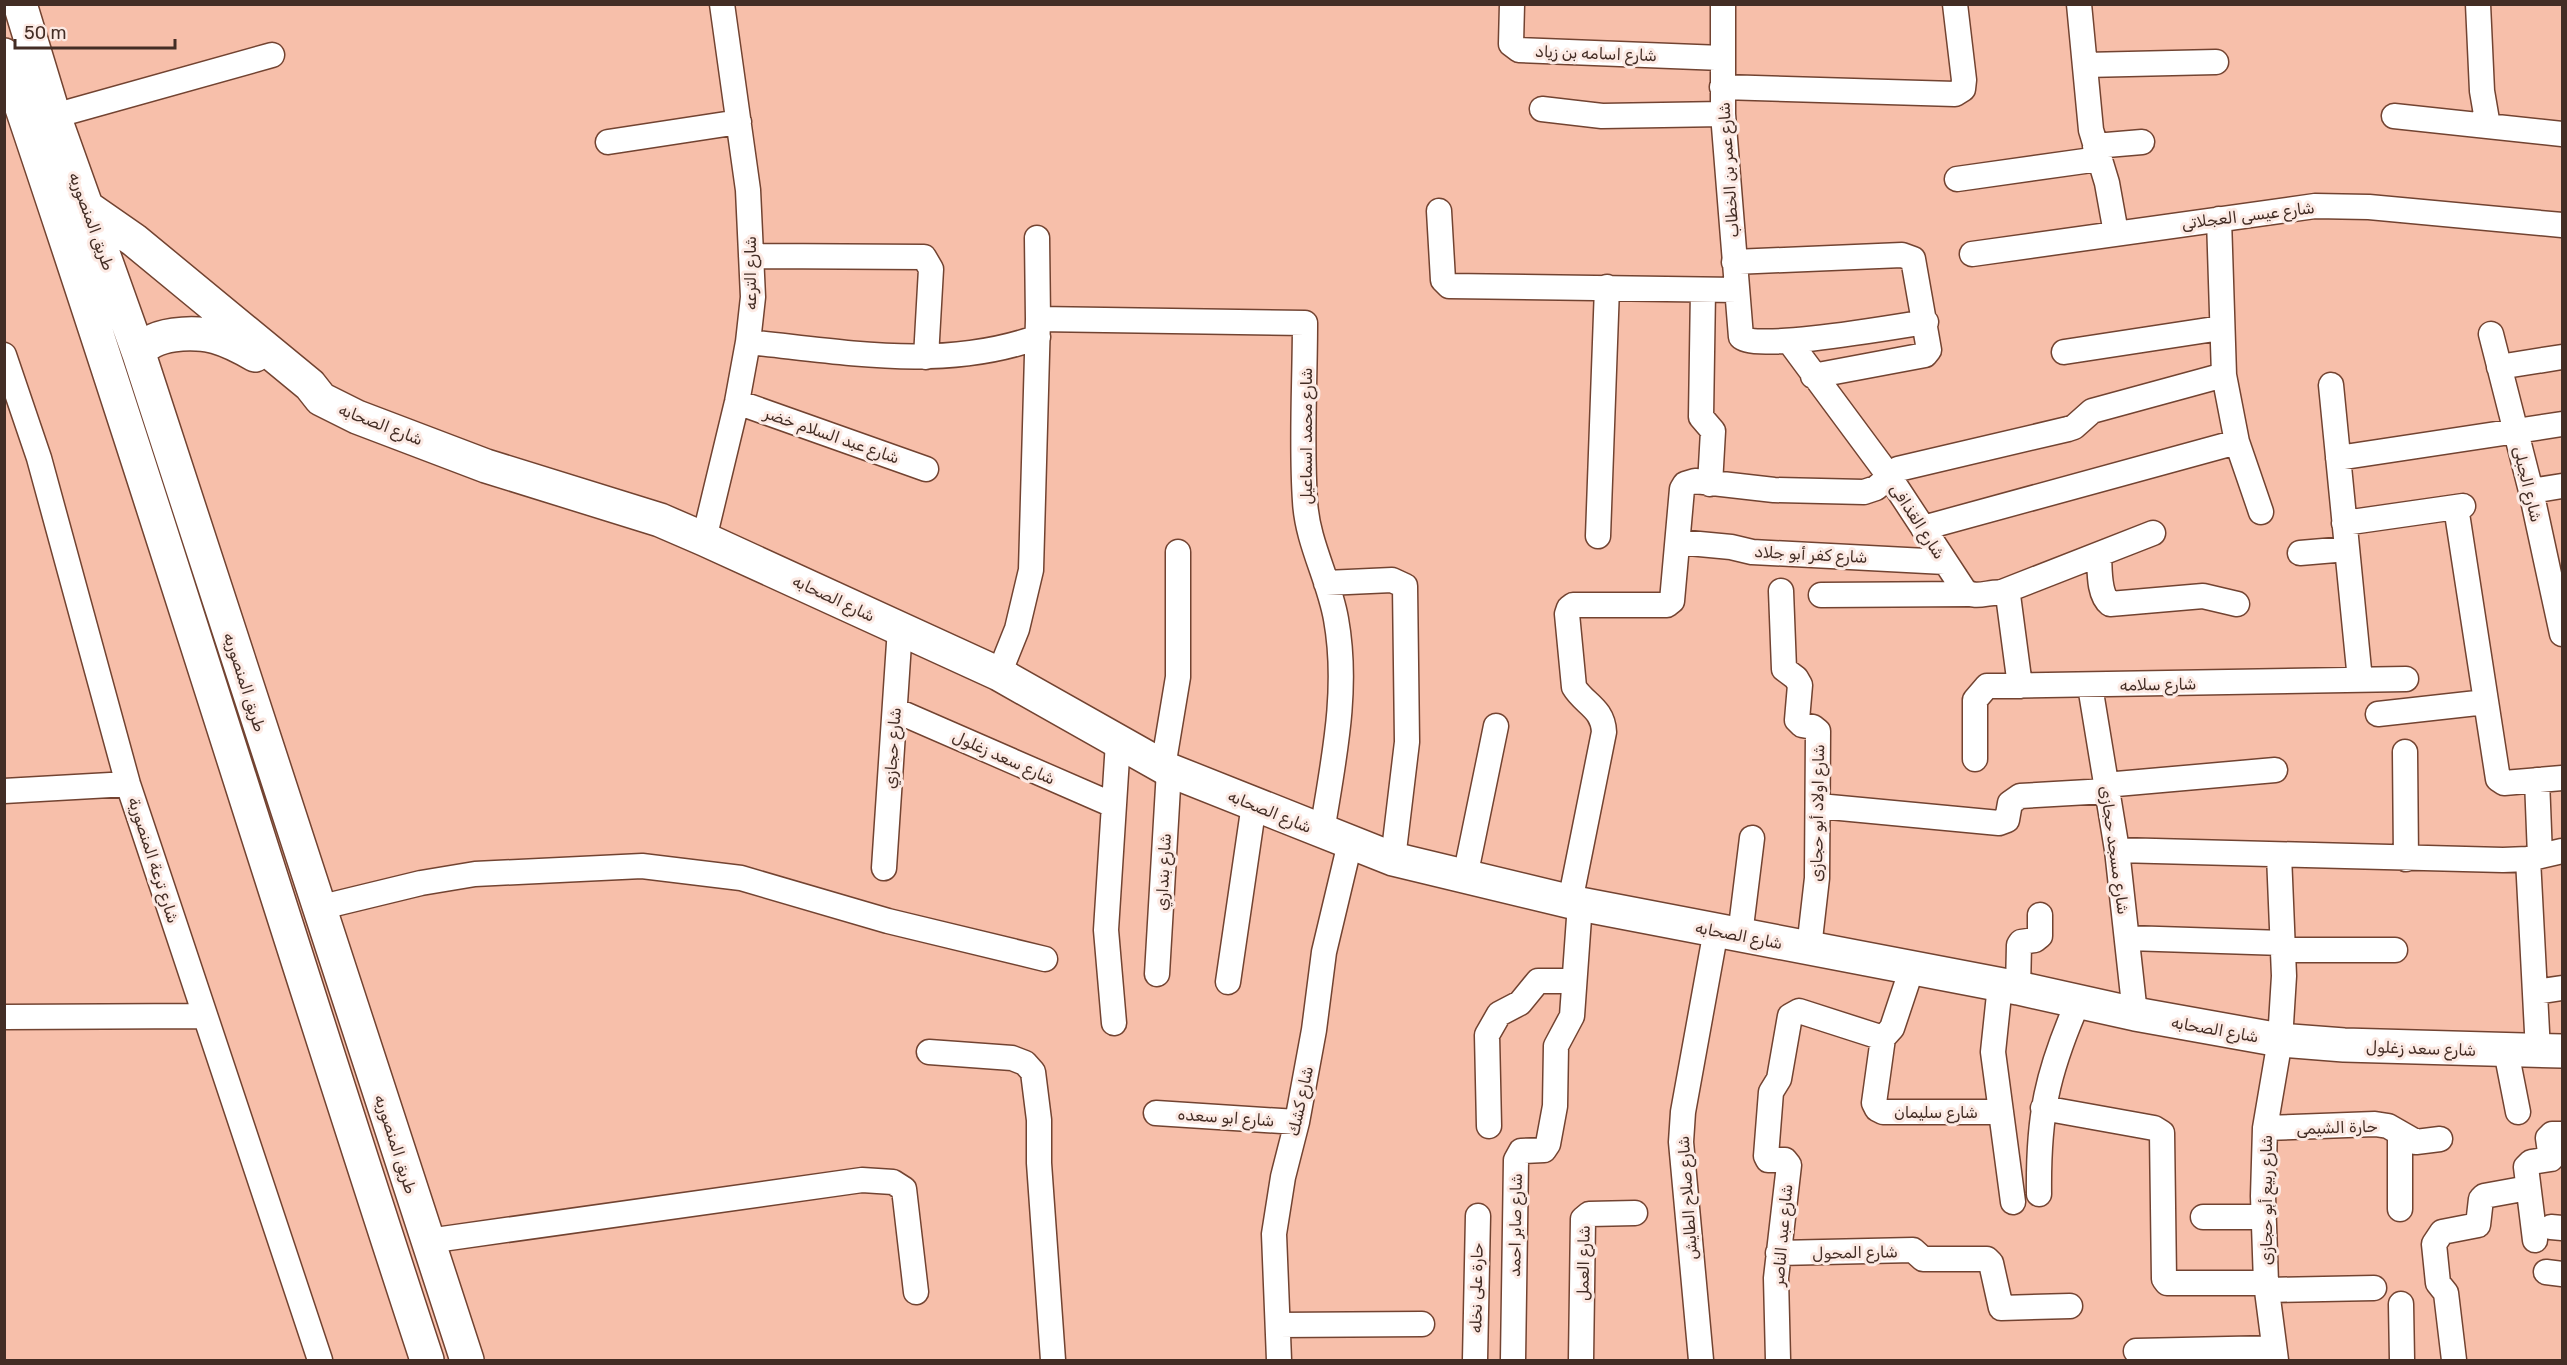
<svg xmlns="http://www.w3.org/2000/svg" width="2567" height="1365" font-family="Rubik,Vazirmatn,sans-serif">
<rect width="100%" height="100%" fill="#f7bfaa"/>
<g fill="none" stroke-linecap="round" stroke-linejoin="round">
<!-- street casing -->
<g stroke="#724331" stroke-width="27">
<path id="street" d="M 1512,4 L 1511,44 L 1519,50 L 1722,58
M 1723,4 L 1723,114 L 1741,337 C 1754,352 1899,326 1926,322
M 2079,4 L 2091,130 L 2107,183 L 2116,233
M 2478,4 L 2482,91 L 2488,126
M 2085,65 L 2216,62
M 1722,87 L 1955,94 L 1963,89 L 1964,80 L 1955,4
M 1542,109 L 1602,116 L 1723,114
M 54,116 L 272,55
M 2394,116 L 2562,134
M 608,142 L 739,122
M 2095,146 L 2142,142
M 1957,179 L 2099,159
M 1439,211 L 1443,280 L 1449,286 L 1737,290
M 2219,219 L 2224,375 L 2237,442 L 2261,512
M 1972,254 L 2315,206 L 2369,207 L 2562,225
M 751,256 L 924,257 L 931,269 L 926,357
M 1734,262 L 1902,255 L 1913,259 L 1929,350 L 1925,355 L 1813,376
M 1703,290 L 1701,417 L 1713,431 L 1710,484
M 1038,319 L 1305,323 C 1305,381 1301,443 1305,501 C 1307,542 1329,579 1336,619 C 1349,691 1333,762 1322,832
M 2491,334 L 2531,491 L 2562,634
M 1789,341 L 1889,476 L 1964,590 C 1977,602 1994,587 2008,595 L 2020,686
M 748,342 C 845,352 944,371 1038,337
M 2064,352 L 2221,328
M 4,355 L 39,458 L 128,784 L 320,1360
M 2499,367 L 2562,357
M 2331,385 L 2360,680
M 737,402 L 926,469
M 2338,458 L 2562,424
M 2531,491 L 2562,486
M 2456,507 L 2498,779 L 2504,783 L 2562,778
M 2344,523 L 2463,506
M 1923,528 L 2237,442
M 1598,536 L 1607,287
M 704,539 L 737,402 L 748,342 L 753,297 L 748,190 L 722,4
M 1678,542 L 1731,547 L 1752,552 L 1945,562
M 2300,553 L 2347,549
M 2099,555 C 2100,570 2098,594 2110,604 L 2203,596 L 2237,604
M 1326,583 L 1392,580 L 1405,586 L 1407,742 L 1393,859
M 1781,591 L 1784,669 L 1796,678 L 1800,685 L 1797,720 L 1802,725 L 1813,727 L 1818,731 L 1817,878 L 1809,948
M 2002,592 L 2153,533
M 1821,595 L 1969,594
M 999,674 L 1017,629 L 1031,570 L 1038,319 L 1037,238
M 2090,686 L 2117,850 L 2135,1014
M 895,710 L 1113,805
M 2378,714 L 2486,702
M 2405,752 L 2406,859
M 1975,759 L 1975,700 L 1987,686 L 2406,679
M 1163,767 L 1178,677 L 1178,552
M 2537,780 L 2540,856
M 2105,785 L 2275,770
M 4,791 L 128,784
M 1819,806 L 1999,823 L 2007,820 L 2010,803 L 2020,796 L 2106,791
M 2117,850 L 2503,860 L 2528,859 L 2562,851
M 2528,859 L 2538,1051
M 884,868 L 900,628
M 1465,877 L 1496,726
M 1570,902 L 1604,732 C 1603,708 1584,704 1574,687 L 1567,614 L 1569,608 L 1573,605 L 1667,605 L 1672,601 L 1682,489 L 1685,484 L 1695,481 L 1774,490 L 1864,492 L 1876,488 L 1898,469 L 2068,429 L 2074,427 L 2092,411 L 2224,375
M 318,908 L 421,883 L 475,874 L 642,866 L 741,878 L 888,921 L 1045,959
M 1740,935 L 1752,838
M 2128,938 L 2283,943
M 2283,950 L 2395,950
M 1912,968 L 1892,1028 L 1883,1038 L 1874,1103 L 1877,1109 L 1883,1112 L 2001,1112
M 1157,974 L 1169,770
M 1228,982 L 1254,804
M 2000,985 L 1993,1052 L 2013,1202
M 2018,988 L 2019,945 L 2021,942 L 2035,940 L 2040,936 L 2040,915
M 2535,992 L 2562,988
M 4,1017 L 205,1016
M 1114,1023 L 1106,930 L 1118,742
M 2506,1051 L 2518,1112
M 929,1052 L 1012,1058 L 1025,1063 L 1033,1072 L 1039,1120 L 1039,1163 L 1053,1360
M 2043,1108 L 2154,1128 L 2162,1133 L 2164,1279 L 2167,1283 L 2266,1283
M 1156,1113 L 1297,1122
M 1489,1126 L 1487,1035 L 1499,1014 L 1520,1003 L 1538,981 L 1574,981
M 2265,1128 L 2375,1124 L 2388,1126 L 2416,1142 L 2440,1139
M 2039,1194 C 2038,1115 2047,1073 2078,1002
M 2400,1209 L 2400,1133
M 2203,1217 L 2264,1217
M 2551,1227 L 2562,1228
M 2535,1240 L 2526,1167 L 2531,1162 L 2551,1159 L 2548,1138 L 2552,1134 L 2562,1134
M 428,1241 L 862,1180 L 893,1182 L 904,1189 L 916,1292
M 1778,1253 L 1913,1250 L 1923,1259 L 1987,1259 L 1991,1263 L 2001,1308 L 2070,1306
M 2546,1272 L 2562,1274
M 2268,1290 L 2374,1288
M 2401,1304 L 2402,1360
M 1278,1325 L 1422,1324
M 2136,1351 L 2274,1348
M 1279,1360 L 1274,1234 L 1283,1177 L 1297,1122 L 1314,1030 L 1324,952 L 1350,843
M 1475,1360 L 1478,1216
M 1513,1360 L 1516,1160 L 1521,1151 L 1544,1150 L 1548,1144 L 1555,1106 L 1556,1046 L 1572,1016 L 1580,904
M 1581,1360 L 1583,1219 L 1589,1214 L 1635,1213
M 1701,1360 L 1681,1142 L 1683,1112 L 1716,930
M 1778,1360 L 1776,1278 L 1789,1165 L 1785,1160 L 1768,1160 L 1766,1156 L 1771,1092 L 1779,1079 L 1790,1016 L 1799,1011 L 1883,1038
M 2276,1360 L 2266,1283 L 2263,1196 L 2265,1128 L 2280,1040 L 2284,976 L 2279,855
M 2454,1360 L 2446,1293 L 2438,1283 L 2434,1244 L 2442,1232 L 2478,1225 L 2481,1199 L 2484,1196 L 2528,1188"/>
</g>
<!-- secondary casing -->
<g stroke="#724331" stroke-width="36">
<path id="secondary" d="M 20,4 L 54,116 L 139,354 L 467,1360
M 4,55 C 151,488 284,926 427,1360
M 88,208 L 134,240 L 310,385 L 321,399 L 357,417 L 486,466 L 660,520 L 704,539 L 999,674 L 1169,770 L 1393,859 L 1580,904 L 2018,988 L 2135,1014 L 2280,1040 L 2344,1045 L 2562,1051
M 139,354 C 149,332 196,331 216,337 C 230,341 243,348 255,355"/>
</g>
<!-- street -->
<use href="#street" stroke="#fff" stroke-width="24"/>
<!-- secondary -->
<use href="#secondary" stroke="#fff" stroke-width="33"/>
</g>
<g text-anchor="middle" stroke-width="6" stroke-linejoin="round" paint-order="stroke">
<!-- street labels -->
<g font-size="16" fill="#432d25" stroke="#fceae4">
<text transform="translate(1596 53) rotate(2)" y="6">شارع اسامه بن زياد</text>
<text transform="translate(1728 170) rotate(-94)" y="6">شارع عمر بن الخطاب</text>
<text transform="translate(2248 215) rotate(-7)" y="6">شارع عيسى العجلاتى</text>
<text transform="translate(92 221) rotate(70)" y="6">طريق المنصوريه</text>
<text transform="translate(750 273) rotate(-90)" y="6">شارع الترعه</text>
<text transform="translate(381 424) rotate(21)" y="6">شارع الصحابه</text>
<text transform="translate(832 435) rotate(19)" y="6">شارع عبد السلام خضر</text>
<text transform="translate(1306 436) rotate(-90)" y="6">شارع محمد اسماعيل</text>
<text transform="translate(2528 484) rotate(76)" y="6">شارع الجبلى</text>
<text transform="translate(1918 521) rotate(57)" y="6">شارع القذافى</text>
<text transform="translate(1811 554) rotate(3)" y="6">شارع كفر أبو جلاد</text>
<text transform="translate(834 598) rotate(25)" y="6">شارع الصحابه</text>
<text transform="translate(245 682) rotate(72)" y="6">طريق المنصوريه</text>
<text transform="translate(2158 684) rotate(-1)" y="6">شارع سلامه</text>
<text transform="translate(892 748) rotate(-86)" y="6">شارع حجازي</text>
<text transform="translate(1004 757) rotate(24)" y="6">شارع سعد زغلول</text>
<text transform="translate(1270 811) rotate(22)" y="6">شارع الصحابه</text>
<text transform="translate(1817 813) rotate(-89)" y="6">شارع اولاد أبو حجازى</text>
<text transform="translate(2115 850) rotate(82)" y="6">شارع مسجد حجازى</text>
<text transform="translate(154 860) rotate(72)" y="6">شارع ترعة المنصورية</text>
<text transform="translate(1163 872) rotate(-87)" y="6">شارع بنداري</text>
<text transform="translate(1739 935) rotate(11)" y="6">شارع الصحابه</text>
<text transform="translate(2215 1029) rotate(10)" y="6">شارع الصحابه</text>
<text transform="translate(2421 1048) rotate(2)" y="6">شارع سعد زغلول</text>
<text transform="translate(1300 1101) rotate(-78)" y="6">شارع كشك</text>
<text x="1936" y="1118">شارع سليمان</text>
<text transform="translate(1226 1117) rotate(4)" y="6">شارع ابو سعده</text>
<text transform="translate(2337 1127) rotate(-2)" y="6">حارة الشيمى</text>
<text transform="translate(396 1144) rotate(72)" y="6">طريق المنصوريه</text>
<text transform="translate(1687 1198) rotate(-94)" y="6">شارع صلاح الطايش</text>
<text transform="translate(2266 1200) rotate(-90)" y="6">شارع ربيع أبو حجازى</text>
<text transform="translate(1515 1225) rotate(-89)" y="6">شارع صابر احمد</text>
<text transform="translate(1782 1235) rotate(-85)" y="6">شارع عبد الناصر</text>
<text transform="translate(1855 1252) rotate(-1)" y="6">شارع المحول</text>
<text transform="translate(1583 1263) rotate(-89)" y="6">شارع العمل</text>
<text transform="translate(1476 1288) rotate(-89)" y="6">حارة على نخله</text>
</g>
</g>
<!-- border -->
<rect width="2567" height="1365" fill="none" stroke="#432d25" stroke-width="12"/>
<!-- scale -->
<path d="M15 39v9h160v-9" fill="none" stroke="#432d25" stroke-width="3"/>
<text x="24" y="39" font-size="18" fill="#432d25" stroke="#fceae4" stroke-width="4.5" paint-order="stroke">50 m</text>
</svg>
